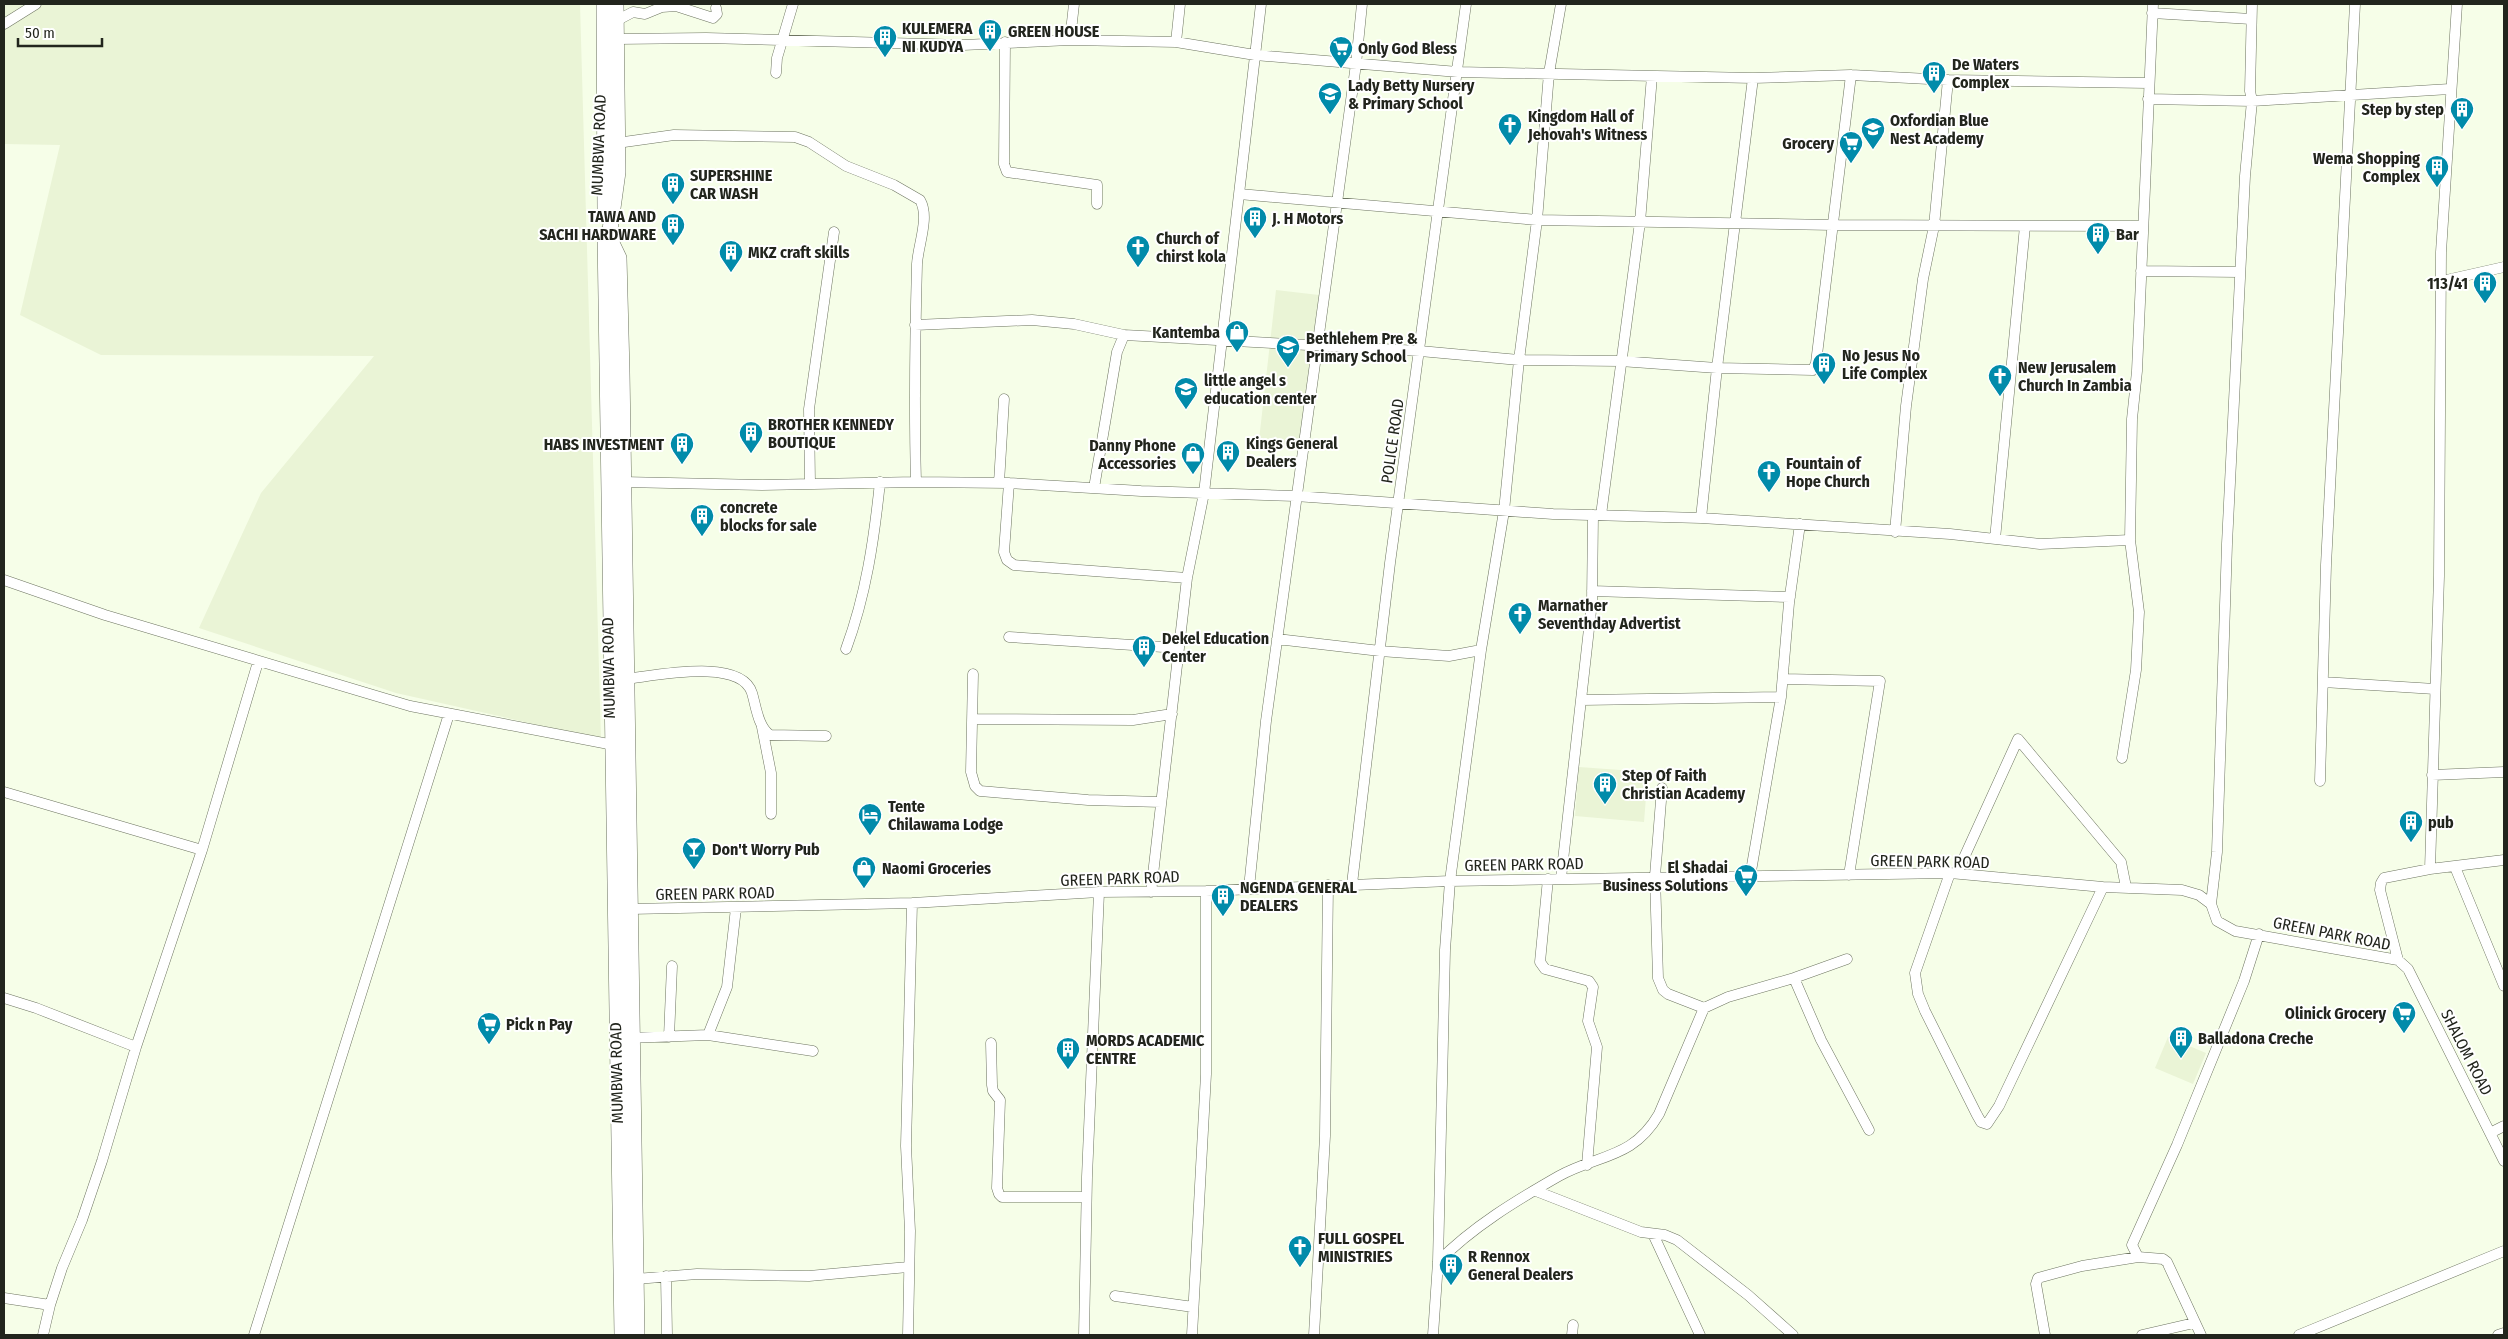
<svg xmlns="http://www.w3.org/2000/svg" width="2508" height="1339" font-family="'Fira Sans Condensed',sans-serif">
<rect width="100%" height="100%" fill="#f6fee8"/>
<!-- built -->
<path fill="#eaf4d6" d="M 4,4 L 580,4 L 601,739 L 396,693 L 199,628 L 261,493 L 374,356 L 101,355 L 20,315 L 60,145 L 4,144 Z
M 1276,290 L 1319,295 L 1299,447 L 1259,440 Z
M 1579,767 L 1648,772 L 1644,822 L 1575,816 Z
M 2168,1037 L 2206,1053 L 2193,1084 L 2155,1068 Z"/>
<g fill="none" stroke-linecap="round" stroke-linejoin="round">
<!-- minor casing -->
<g stroke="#6d7460" stroke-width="11">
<path id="minor" d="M 1261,4 L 1239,194 L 1537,220 L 1833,225 L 2143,226
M 2152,13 L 2251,19
M 616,21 L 633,12 L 645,14 L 662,7 L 676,6 L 713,18 L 717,14 L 716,8
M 4,24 L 36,4
M 616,39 L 706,38 L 963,45 L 1070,40 L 1176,42 L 1255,55 L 1458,72 L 1753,78 L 1851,75 L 1948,80 L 2148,83
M 1070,40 L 1074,4
M 1005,42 L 1004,164 L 1007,172 L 1097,185 L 1097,204
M 1176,42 L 1180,4
M 776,73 L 777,58 L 793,4
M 2148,99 L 2252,101 L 2450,89
M 617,143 L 674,135 L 795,137 L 809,142 L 846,166 L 894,185 L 920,200 C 930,217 918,245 917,264 C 915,337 914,409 916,482 L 1009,483 L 1141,491 L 1295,496 L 1553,514 L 1701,518 L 1950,534 L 2040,544 L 2130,540 L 2132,419 L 2137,371 L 2153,4
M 2141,271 L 2240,272
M 2442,281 L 2504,267
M 915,325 L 1032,320 L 1074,324 L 1124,335
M 623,482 L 762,485 L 916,482
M 999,483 L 1004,399
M 1009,483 L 1004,552 L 1007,560 L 1014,565 L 1187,578
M 810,484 L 809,409 L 834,232
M 1094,488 L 1117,352 L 1124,335 L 1420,351 L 1519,360 L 1620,361 L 1717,368 L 1813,370 L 1816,363 L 1851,75
M 1601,515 L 1640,222 L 1652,76
M 1701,518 L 1717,368 L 1753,78
M 1895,532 L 1906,406 L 1923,279 L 1934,226 L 1948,80
M 1995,539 L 2025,226
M 4,580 L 105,615 L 410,706 L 619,746
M 1592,591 L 1790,597
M 1009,637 L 1179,648
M 1277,639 L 1380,651 L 1449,656 L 1481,650
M 846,649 C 866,595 874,540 880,482
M 973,674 L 971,772 L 975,786 L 980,791 L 1088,800 L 1161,802
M 625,679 C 655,676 741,657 752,693 C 756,706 758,727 770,735 L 826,736
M 1783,679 L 1880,681 L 1849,875
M 2323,682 L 2435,689
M 1582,700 L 1781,697
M 972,719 L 1133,720 L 1172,714
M 762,727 L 771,773 L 771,814
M 2122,758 L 2136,670 L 2139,612 L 2130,540
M 2432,775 L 2504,772
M 2320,781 L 2326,565 L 2355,4
M 1662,788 L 1655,876 L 1658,978 L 1663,990 L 1668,994 L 1704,1008
M 4,792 L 202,850
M 2455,867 L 2504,986
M 2430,869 L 2439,576 L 2441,252 L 2457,4
M 1950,873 L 1915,973 L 1918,994 L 1925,1011 L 1977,1115 L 1981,1122 L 1987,1124 L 1999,1106 L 2103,887
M 1957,873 L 2018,739 L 2121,862 L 2126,887
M 1750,877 L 1781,697 L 1789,603 L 1800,524
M 1561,878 L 1592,602 L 1593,515
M 1548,879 L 1540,962 L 1545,969 L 1589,981 L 1593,987 L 1588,1021 L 1597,1047 L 1587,1165
M 1352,884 L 1390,563 L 1466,4
M 1249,888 L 1266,721 L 1356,64 L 1362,4
M 1151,892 L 1187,578 L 1204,493 L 1239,194
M 2211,904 L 2217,852 L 2227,544 L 2245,176 L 2252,101 L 2250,91 L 2252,4
M 630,909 L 912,903 L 1099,892 L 1206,891 L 1450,881 L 1950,873 L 2103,887 L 2182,890 L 2199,895 L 2211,904 L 2217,921 L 2235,931 L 2398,960
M 2398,960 L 2408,969 L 2504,1161
M 2398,960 L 2380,890 L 2381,883 L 2384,878 L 2430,869 L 2504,860
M 1794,978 L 1821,1040 L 1869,1130
M 4,998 L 36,1008 L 136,1047
M 708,1035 L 727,987 L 736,908
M 669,1037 L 672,966
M 627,1038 L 708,1035 L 813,1051
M 991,1043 L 992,1085 L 993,1091 L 1000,1100 L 997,1188 L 999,1194 L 1002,1197 L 1086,1197
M 2492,1132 L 2504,1126
M 1536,1191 L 1641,1232 L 1665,1235 L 1677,1240 L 1748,1295 L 1793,1335
M 1653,1234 L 1700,1335
M 1438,1262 C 1472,1227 1517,1200 1559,1176 C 1599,1154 1633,1159 1659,1114 L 1704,1008 L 1728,997 L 1794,978 L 1847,959
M 666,1276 L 667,1335
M 636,1279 L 697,1274 L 809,1276 L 908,1267
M 1115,1296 L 1193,1307
M 4,1298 L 50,1305
M 43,1335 L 50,1305 L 62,1268 L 82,1220 L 102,1161 L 136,1047 L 202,850 L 258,662
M 254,1335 L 449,714
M 908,1335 L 910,1231 L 906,1146 L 912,903
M 1084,1335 L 1087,1177 L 1099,892
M 1192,1335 L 1206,1074 L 1206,891
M 1314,1335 L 1325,1136 L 1328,885
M 1433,1335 L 1438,1262 L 1445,950 L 1450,881 L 1481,650 L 1504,511 L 1519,360 L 1537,220 L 1549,73 L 1561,4
M 1572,1335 L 1573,1325
M 2045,1335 L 2036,1284 L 2038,1278 L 2082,1266 L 2138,1257
M 2142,1335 L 2194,1323
M 2201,1335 L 2167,1262 L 2163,1259 L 2138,1257 L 2132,1245 L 2177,1145 L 2244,981 L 2259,934
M 2299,1335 L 2504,1251
M 2498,1335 L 2504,1333"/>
</g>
<!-- primary casing -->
<g stroke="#6d7460" stroke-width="16">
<path id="primary" d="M 604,4 L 605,211
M 616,4 L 618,172 L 609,237 L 619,258 L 622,372 L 637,1335
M 605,234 L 622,1335"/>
</g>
<!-- minor -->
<use href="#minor" stroke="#fff" stroke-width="10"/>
<!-- primary -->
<use href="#primary" stroke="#fff" stroke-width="15"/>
</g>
<!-- icons -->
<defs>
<g id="building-pin" transform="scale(1.25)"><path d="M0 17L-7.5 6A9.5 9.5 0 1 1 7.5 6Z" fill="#018baa" stroke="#fff"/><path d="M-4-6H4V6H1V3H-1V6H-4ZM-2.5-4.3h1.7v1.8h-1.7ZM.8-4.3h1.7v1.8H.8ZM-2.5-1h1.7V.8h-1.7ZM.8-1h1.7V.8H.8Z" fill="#fff"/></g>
<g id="supermarket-pin" transform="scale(1.25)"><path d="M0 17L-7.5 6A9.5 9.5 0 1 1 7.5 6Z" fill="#018baa" stroke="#fff"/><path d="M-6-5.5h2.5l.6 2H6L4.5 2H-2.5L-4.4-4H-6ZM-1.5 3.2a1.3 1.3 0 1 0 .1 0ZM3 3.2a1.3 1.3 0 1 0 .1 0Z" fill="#fff"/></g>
<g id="school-pin" transform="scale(1.25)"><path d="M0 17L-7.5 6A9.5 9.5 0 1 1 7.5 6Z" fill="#018baa" stroke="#fff"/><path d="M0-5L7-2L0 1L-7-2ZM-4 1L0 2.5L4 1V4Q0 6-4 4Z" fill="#fff"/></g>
<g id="church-pin" transform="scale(1.25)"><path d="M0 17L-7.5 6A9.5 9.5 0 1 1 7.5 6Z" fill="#018baa" stroke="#fff"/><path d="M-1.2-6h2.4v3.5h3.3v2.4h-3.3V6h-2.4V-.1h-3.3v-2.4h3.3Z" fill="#fff"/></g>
<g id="shop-pin" transform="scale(1.25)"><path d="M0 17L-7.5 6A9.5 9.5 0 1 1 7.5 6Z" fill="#018baa" stroke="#fff"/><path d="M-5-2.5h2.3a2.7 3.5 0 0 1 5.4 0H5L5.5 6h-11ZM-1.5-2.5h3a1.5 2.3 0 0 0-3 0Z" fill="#fff"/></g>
<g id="hotel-pin" transform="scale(1.25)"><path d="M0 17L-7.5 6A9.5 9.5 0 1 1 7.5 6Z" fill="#018baa" stroke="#fff"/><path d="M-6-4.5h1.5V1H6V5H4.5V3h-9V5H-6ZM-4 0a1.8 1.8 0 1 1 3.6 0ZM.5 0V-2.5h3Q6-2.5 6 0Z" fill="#fff"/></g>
<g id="bar-pin" transform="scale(1.25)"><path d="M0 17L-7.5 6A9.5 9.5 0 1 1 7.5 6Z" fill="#018baa" stroke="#fff"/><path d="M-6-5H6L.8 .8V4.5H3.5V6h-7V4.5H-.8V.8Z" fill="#fff"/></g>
</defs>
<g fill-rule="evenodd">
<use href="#building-pin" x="990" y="31"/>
<use href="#building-pin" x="885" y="37"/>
<use href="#supermarket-pin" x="1341" y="48"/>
<use href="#building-pin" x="1934" y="73"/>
<use href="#school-pin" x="1330" y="94"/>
<use href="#building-pin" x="2462" y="109"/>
<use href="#church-pin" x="1510" y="125"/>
<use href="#school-pin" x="1873" y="129"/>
<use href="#supermarket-pin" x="1851" y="143"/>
<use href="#building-pin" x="2437" y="167"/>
<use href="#building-pin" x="673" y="184"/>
<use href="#building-pin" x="1255" y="218"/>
<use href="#building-pin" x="673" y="225"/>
<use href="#building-pin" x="2098" y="234"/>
<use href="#church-pin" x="1138" y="247"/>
<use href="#building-pin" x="731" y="252"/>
<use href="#building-pin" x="2485" y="283"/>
<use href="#shop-pin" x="1237" y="332"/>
<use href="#school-pin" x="1288" y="347"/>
<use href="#building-pin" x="1824" y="364"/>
<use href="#church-pin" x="2000" y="376"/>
<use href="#school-pin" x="1186" y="389"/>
<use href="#building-pin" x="751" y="433"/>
<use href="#building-pin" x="682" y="444"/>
<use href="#building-pin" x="1228" y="452"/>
<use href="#shop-pin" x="1193" y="454"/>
<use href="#church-pin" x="1769" y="472"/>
<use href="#building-pin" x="702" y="516"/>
<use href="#church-pin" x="1520" y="614"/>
<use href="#building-pin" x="1144" y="647"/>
<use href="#building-pin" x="1605" y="784"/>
<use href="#hotel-pin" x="870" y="815"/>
<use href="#building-pin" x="2411" y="822"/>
<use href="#bar-pin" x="694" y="849"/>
<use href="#shop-pin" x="864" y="868"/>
<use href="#supermarket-pin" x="1746" y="876"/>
<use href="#building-pin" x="1223" y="896"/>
<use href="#supermarket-pin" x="2404" y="1013"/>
<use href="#supermarket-pin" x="489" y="1024"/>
<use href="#building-pin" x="2181" y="1038"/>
<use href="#building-pin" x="1068" y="1049"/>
<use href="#church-pin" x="1300" y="1247"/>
<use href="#building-pin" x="1451" y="1265"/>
</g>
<g text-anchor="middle" stroke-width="4" stroke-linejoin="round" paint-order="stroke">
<!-- poi labels -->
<g font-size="16" font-weight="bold" fill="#22251d" stroke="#fff" text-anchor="start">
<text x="902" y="34">KULEMERA<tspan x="902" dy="18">NI KUDYA</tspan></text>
<text x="1008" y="37">GREEN HOUSE</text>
<text x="1358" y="54">Only God Bless</text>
<text x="1952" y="70">De Waters<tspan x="1952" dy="18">Complex</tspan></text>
<text x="1348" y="91">Lady Betty Nursery<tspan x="1348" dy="18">&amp; Primary School</tspan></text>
<text x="2444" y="115" text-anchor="end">Step by step</text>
<text x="1528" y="122">Kingdom Hall of<tspan x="1528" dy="18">Jehovah's Witness</tspan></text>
<text x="1890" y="126">Oxfordian Blue<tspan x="1890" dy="18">Nest Academy</tspan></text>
<text x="1834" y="149" text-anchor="end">Grocery</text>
<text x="2420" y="164" text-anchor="end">Wema Shopping<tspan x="2420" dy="18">Complex</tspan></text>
<text x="690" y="181">SUPERSHINE<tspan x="690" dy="18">CAR WASH</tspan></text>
<text x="656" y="222" text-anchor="end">TAWA AND<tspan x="656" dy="18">SACHI HARDWARE</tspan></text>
<text x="1272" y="224">J. H Motors</text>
<text x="2116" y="240">Bar</text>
<text x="1156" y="244">Church of<tspan x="1156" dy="18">chirst kola</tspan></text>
<text x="748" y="258">MKZ craft skills</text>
<text x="2468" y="289" text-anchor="end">113/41</text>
<text x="1220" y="338" text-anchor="end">Kantemba</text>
<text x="1306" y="344">Bethlehem Pre &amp;<tspan x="1306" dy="18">Primary School</tspan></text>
<text x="1842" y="361">No Jesus No<tspan x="1842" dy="18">Life Complex</tspan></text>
<text x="2018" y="373">New Jerusalem<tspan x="2018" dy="18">Church In Zambia</tspan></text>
<text x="1204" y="386">little angel s<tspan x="1204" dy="18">education center</tspan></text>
<text x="768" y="430">BROTHER KENNEDY<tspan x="768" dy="18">BOUTIQUE</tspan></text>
<text x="1246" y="449">Kings General<tspan x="1246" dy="18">Dealers</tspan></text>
<text x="664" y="450" text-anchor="end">HABS INVESTMENT</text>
<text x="1176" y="451" text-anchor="end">Danny Phone<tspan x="1176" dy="18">Accessories</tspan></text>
<text x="1786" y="469">Fountain of<tspan x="1786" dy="18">Hope Church</tspan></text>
<text x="720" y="513">concrete<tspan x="720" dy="18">blocks for sale</tspan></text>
<text x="1538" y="611">Marnather<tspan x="1538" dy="18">Seventhday Advertist</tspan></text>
<text x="1162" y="644">Dekel Education<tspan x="1162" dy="18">Center</tspan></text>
<text x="1622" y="781">Step Of Faith<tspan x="1622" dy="18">Christian Academy</tspan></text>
<text x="888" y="812">Tente<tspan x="888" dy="18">Chilawama Lodge</tspan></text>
<text x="2428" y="828">pub</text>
<text x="712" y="855">Don't Worry Pub</text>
<text x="1728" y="873" text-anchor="end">El Shadai<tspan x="1728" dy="18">Business Solutions</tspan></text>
<text x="882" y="874">Naomi Groceries</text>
<text x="1240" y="893">NGENDA GENERAL<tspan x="1240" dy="18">DEALERS</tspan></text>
<text x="2386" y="1019" text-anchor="end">Olinick Grocery</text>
<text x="506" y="1030">Pick n Pay</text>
<text x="2198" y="1044">Balladona Creche</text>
<text x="1086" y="1046">MORDS ACADEMIC<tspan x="1086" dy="18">CENTRE</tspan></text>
<text x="1318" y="1244">FULL GOSPEL<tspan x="1318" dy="18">MINISTRIES</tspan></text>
<text x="1468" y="1262">R Rennox<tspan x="1468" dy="18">General Dealers</tspan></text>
</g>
<!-- street labels -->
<g font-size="16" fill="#22251d" stroke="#fff">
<text transform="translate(598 145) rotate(-88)" y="6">MUMBWA ROAD</text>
<text transform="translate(1392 441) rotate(-82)" y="6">POLICE ROAD</text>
<text transform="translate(608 668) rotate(-91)" y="6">MUMBWA ROAD</text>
<text transform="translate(1930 861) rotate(1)" y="6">GREEN PARK ROAD</text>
<text transform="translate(1524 864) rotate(-1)" y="6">GREEN PARK ROAD</text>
<text transform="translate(1120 878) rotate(-2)" y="6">GREEN PARK ROAD</text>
<text transform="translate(715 893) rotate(-1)" y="6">GREEN PARK ROAD</text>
<text transform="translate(2332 933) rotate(11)" y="6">GREEN PARK ROAD</text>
<text transform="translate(2467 1052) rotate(63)" y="6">SHALOM ROAD</text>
<text transform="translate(616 1073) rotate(-91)" y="6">MUMBWA ROAD</text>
</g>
</g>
<!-- border -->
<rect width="2508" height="1339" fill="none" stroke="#22251d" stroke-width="10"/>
<!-- scale -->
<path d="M18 38v8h84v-8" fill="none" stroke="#22251d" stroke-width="2.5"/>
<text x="25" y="38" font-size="15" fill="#22251d" stroke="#ffffff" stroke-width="4" paint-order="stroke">50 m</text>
</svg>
